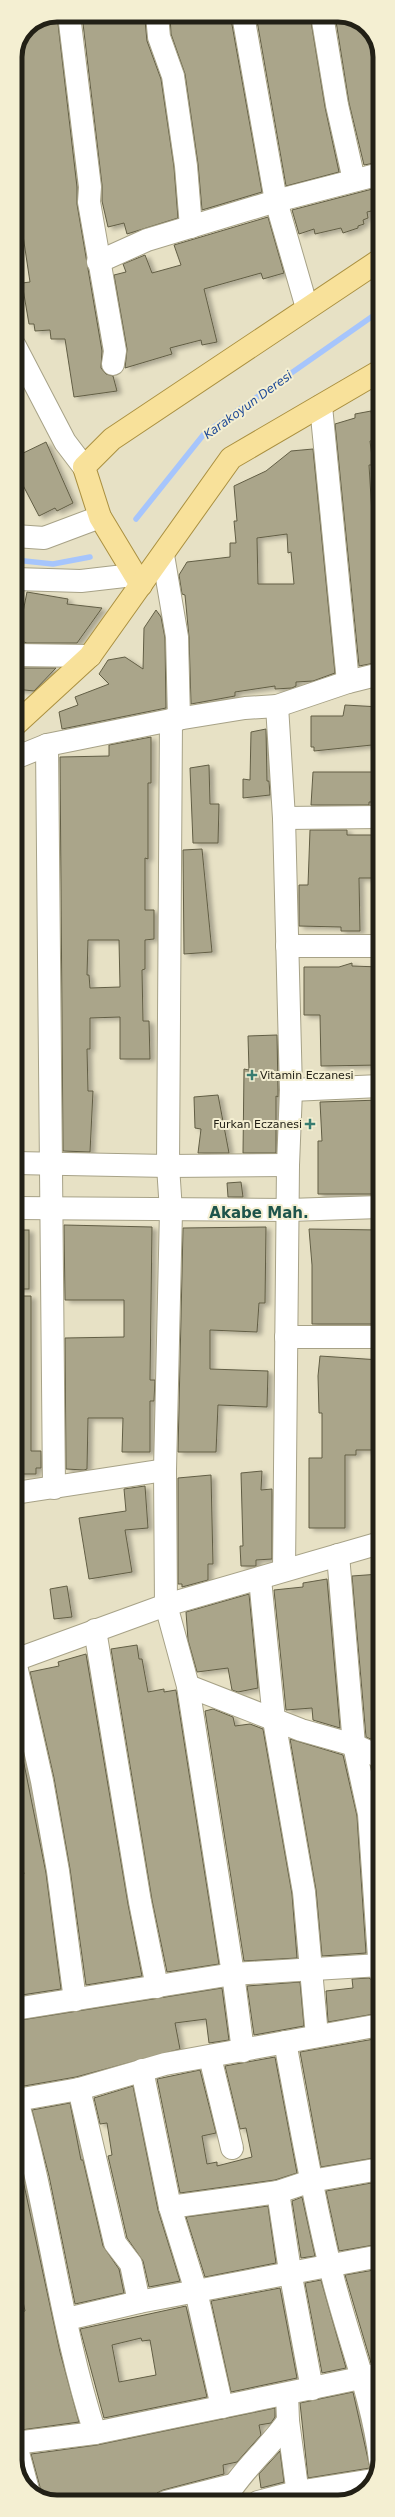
<svg xmlns="http://www.w3.org/2000/svg" width="395" height="2517" font-family="'DejaVu Sans',sans-serif">
<style>
.lines{fill:none;stroke-linecap:round;stroke-linejoin:round}
.stream{stroke:#a6c5fc;stroke-width:5.5}
.building{fill:#aaa58a;stroke:#625e45;fill-rule:evenodd;filter:url(#shadow)}
.minor-casing{stroke:#a7a287;stroke-width:24}
.major-casing{stroke:#aa9040;stroke-width:24}
.minor{stroke:#fff;stroke-width:22}
.major{stroke:#f8e19a;stroke-width:22}
.poi-dot{fill:#377c70;stroke:#f4efd2;stroke-width:1.5}
.labels{text-anchor:middle;dominant-baseline:central;stroke-width:4;stroke-linejoin:round;paint-order:stroke}
.poi-label{font-size:11px;fill:#222016;stroke:#f4efd2;text-anchor:start}
.water-label{font-size:12px;font-style:italic;fill:#1f4a97;stroke:#f4efd2}
.district-label{font-size:15px;font-weight:bold;fill:#1d544b;stroke:#f4efd2}
.rim{fill:none;stroke:#222016;stroke-width:5}
</style>
<defs>
<filter id="shadow"><feDropShadow dx="4.5" dy="2.5" stdDeviation="2" flood-color="#0004"/></filter>
</defs>
<rect width="100%" height="100%" fill="#e7e1c5"/>
<g class="lines">
<!-- stream -->
<g class="stream">
<path d="M136,519L204,434L380,311"/>
<path d="M15,560L53,564L90,557"/>
</g>
</g>
<!-- building -->
<g class="building">
<path d="M57,15L77,187V204L102,351L101,368L106,374L113,376L117,391L74,397L65,339H51L50,330L35,331L34,324H29L22,283L30,282L19,209L22,208L17,176L15,177V161L19,160L15,124V57L28,27Z"/>
<path d="M82,15H136L137,22L145,20L147,41L161,79L174,167L178,218L127,234L124,223L108,227L102,201V185Z"/>
<path d="M170,15H218L219,21L231,19L262,192L202,210L198,164L185,74L171,34Z"/>
<path d="M256,15H310L325,107L339,172L286,186Z"/>
<path d="M335,15H343L368,28L380,52V162L364,165L349,103Z"/>
<path d="M380,187V209L367,212L368,218L363,220L364,224L358,226V228L343,233L341,228L315,234L314,229L299,234L292,210Z"/>
<path d="M268,217L284,273L263,279L261,273L204,289L217,342L202,345L201,340L170,348L172,354L125,368L127,349L114,275L126,272L123,264L145,255L152,273L181,265L174,245Z"/>
<path d="M371,411L376,440L370,441L373,465H369L372,514H374L376,545L380,544V662L359,666L335,424L355,418V414Z"/>
<path d="M46,442L73,503L57,511L55,508L39,516L15,470V457Z"/>
<path d="M313,449L335,673L313,681L296,682V686L292,688L275,689V686L235,692V696L191,704L189,637L185,595L182,594L179,575L187,562L230,557V543H236L234,521H237L234,486L266,471L291,451ZM287,534L288,553L291,552L294,584H258L257,538Z"/>
<path d="M27,592L68,599L67,604L102,608L77,643H27L15,639V611L23,612Z"/>
<path d="M156,610L161,617L165,638L166,708L62,729L59,712L78,705L75,697L109,684L99,674L108,660L125,657L143,669L144,628Z"/>
<path d="M15,668H56L34,691L15,689Z"/>
<path d="M345,705L380,707V733H374L372,745L314,751V747H311V716H343Z"/>
<path d="M266,729L267,781H269L270,795L243,798V779L250,780L251,732Z"/>
<path d="M151,737V783H148V859L145,858V910H154V939L145,940V969L142,970L143,1021H149L150,1059H120V1017L90,1018V1049H87L88,1091H93L90,1152L63,1151L60,757L109,756V745ZM88,940H119L120,987L90,988L89,975H87Z"/>
<path d="M209,765L210,804H219L218,843H193L190,768Z"/>
<path d="M313,772H379L378,802H369V805H311Z"/>
<path d="M310,830H347V835H380V878H359L360,931H341V927L299,926V885H308Z"/>
<path d="M202,849L212,952L184,954L183,850Z"/>
<path d="M352,963V966L380,967V1065L321,1066L320,1015H304V967H339Z"/>
<path d="M277,1035L278,1090V1097L276,1096V1153H243L244,1069L249,1070L248,1036Z"/>
<path d="M218,1095L229,1153H198L201,1129L195,1128L194,1097Z"/>
<path d="M380,1100V1194H318V1141H322L320,1102Z"/>
<path d="M241,1182L243,1197H228L227,1183Z"/>
<path d="M64,1225L152,1227L150,1380H155L154,1401H150V1452H122L123,1418H88L87,1469L84,1470L66,1469L65,1338L124,1337V1300H65Z"/>
<path d="M266,1227L265,1303H259L257,1332L210,1330V1369L268,1371L267,1407L218,1405L216,1452H178L183,1228Z"/>
<path d="M309,1229L380,1230V1324H312V1265Z"/>
<rect x="15" y="1230" width="14" height="59"/>
<path d="M15,1296H31V1451H41V1468H36V1474H15Z"/>
<path d="M320,1356L380,1360V1450H356V1455H345V1528H309V1458H322V1413H319L318,1376Z"/>
<path d="M262,1471L261,1490L272,1489V1559L256,1560V1566H241L240,1546H243L241,1473Z"/>
<path d="M211,1475L213,1564H208V1580L182,1587V1584H178V1478Z"/>
<path d="M145,1486L148,1528L125,1530L132,1572L89,1579L79,1518L126,1511L124,1489Z"/>
<path d="M380,1574V1743L366,1737L352,1576Z"/>
<path d="M327,1579L340,1728L313,1720L312,1708L286,1710L274,1590L303,1587V1583Z"/>
<path d="M67,1586L72,1617L54,1619L50,1589Z"/>
<path d="M249,1594L258,1688L238,1692L232,1690L228,1668L197,1672L188,1640L186,1612Z"/>
<path d="M137,1645L139,1659H142L148,1692L164,1689V1692L176,1690L219,1964L167,1972L152,1900L111,1649Z"/>
<path d="M86,1654L128,1904L142,1976L86,1985L70,1869L54,1778L30,1672L59,1666L58,1662Z"/>
<path d="M213,1709L233,1717L235,1726L250,1724L263,1729L292,1894L297,1958L244,1961L205,1711Z"/>
<path d="M15,1719L46,1873L61,1989L15,1996V1900L23,1898L20,1875L24,1874L15,1832Z"/>
<path d="M290,1739L343,1755L357,1816L366,1953L322,1956L316,1890Z"/>
<path d="M372,1767L380,1769V1805Z"/>
<path d="M369,1978L378,1985L380,2013L328,2022L326,1991L353,1988L352,1979Z"/>
<path d="M300,1982L304,2026L254,2035L247,1986Z"/>
<path d="M222,1988L229,2040L209,2043L206,2019L175,2023L180,2049L76,2077L24,2086L15,2082V2021Z"/>
<path d="M380,2038V2157L321,2167L300,2052Z"/>
<path d="M275,2057L297,2173L275,2180L180,2193L157,2079L200,2070L216,2133L202,2136L207,2164L217,2162V2166L252,2157L246,2128L240,2129L225,2066Z"/>
<path d="M133,2086L158,2210L180,2281L149,2287L143,2261L127,2238L108,2156L112,2155L107,2123L100,2124L94,2098Z"/>
<path d="M70,2103L81,2160H83L103,2246L119,2269L124,2293L75,2304L49,2176L32,2110Z"/>
<path d="M15,2143L60,2352L79,2422L21,2430L17,2400H15V2313L25,2311L15,2264Z"/>
<path d="M377,2182L380,2196V2244L339,2251L326,2191Z"/>
<path d="M302,2197L315,2256L301,2258L292,2201Z"/>
<path d="M268,2206L276,2263L205,2277L186,2217Z"/>
<path d="M380,2269V2362L371,2363L345,2275Z"/>
<path d="M321,2280L346,2368L322,2373L305,2283Z"/>
<path d="M280,2288L297,2378L231,2392L211,2301Z"/>
<path d="M186,2306L207,2397L104,2418L80,2329ZM141,2338L142,2341L150,2340L156,2375L119,2382L112,2345Z"/>
<path d="M353,2392L370,2468L308,2478L300,2403Z"/>
<path d="M275,2408V2417L271,2423L259,2425L261,2435L237,2462L223,2465L224,2474L163,2490L157,2493L154,2502H52L39,2495L40,2487L31,2454L97,2445Z"/>
<path d="M280,2451L284,2482L261,2488L259,2474Z"/>
<path d="M355,2496L343,2502H316Z"/>
</g>
<g class="lines">
<!-- minor casing -->
<g class="minor-casing">
<g id="minor">
<path d="M69,15L90,187L89,202L115,351L113,364"/>
<path d="M157,15L159,37L173,76L186,166L191,227"/>
<path d="M243,15L276,201L307,308"/>
<path d="M322,15L337,105L354,180"/>
<path d="M98,262L147,240L276,201L380,174"/>
<path d="M15,346L65,442L84,467"/>
<path d="M321,406L348,682"/>
<path d="M15,536L44,538L100,517"/>
<path d="M163,555L177,637L179,719"/>
<path d="M15,579L81,581L133,575"/>
<path d="M15,655L90,656"/>
<path d="M277,706L284,818L291,1090L288,1165L284,1570"/>
<path d="M171,720L168,1166L171,1211L165,1470L166,1605L188,1686L233,1974L243,2051"/>
<path d="M47,745L54,1488"/>
<path d="M15,758L47,745L171,720L245,708L277,706L348,682L380,674"/>
<path d="M284,818L380,817"/>
<path d="M287,946H380"/>
<path d="M291,1090L380,1086"/>
<path d="M15,1163L168,1166L288,1165"/>
<path d="M15,1208L289,1210L380,1207"/>
<path d="M286,1337H380"/>
<path d="M15,1493L165,1470"/>
<path d="M338,1555L354,1745L369,1814L380,1972"/>
<path d="M260,1579L274,1720L304,1892L317,2036"/>
<path d="M95,1630L140,1902L157,1987"/>
<path d="M15,1660L166,1605L380,1543"/>
<path d="M15,1661L42,1781L58,1871L75,2000"/>
<path d="M188,1686L301,1730L354,1745L380,1757"/>
<path d="M15,2009L233,1974L380,1965"/>
<path d="M285,2042C299,2117 312,2192 330,2266C345,2331 372,2394 380,2460"/>
<path d="M210,2057L232,2148"/>
<path d="M142,2070L170,2207L196,2291L222,2407"/>
<path d="M79,2089L115,2243L131,2264L139,2302"/>
<path d="M15,2094C48,2205 59,2322 95,2433"/>
<path d="M17,2100L79,2089L165,2064L380,2025"/>
<path d="M278,2192L290,2271L312,2389"/>
<path d="M170,2207L278,2192L311,2181L380,2169"/>
<path d="M67,2319L139,2302L380,2256"/>
<path d="M287,2394L288,2421L299,2502"/>
<path d="M15,2441L28,2490"/>
<path d="M15,2443L95,2433L380,2374"/>
<path d="M166,2502L233,2485"/>
<path d="M223,2502C240,2472 268,2449 288,2421"/>
<path d="M258,2502L297,2492L373,2480"/>
</g>
</g>
<!-- major casing -->
<g class="major-casing">
<g id="major">
<path d="M141,585L100,517L84,467L112,439L380,260"/>
<path d="M15,725L90,656L231,458L380,371"/>
</g>
</g>
<!-- minor -->
<use href="#minor" class="minor"/>
<!-- major -->
<use href="#major" class="major"/>
</g>
<!-- markers -->
<g class="poi-dot">
<path d="M250 1069h4v4h4v4h-4v4h-4v-4h-4v-4h4z"/>
<path d="M308 1118h4v4h4v4h-4v4h-4v-4h-4v-4h4z"/>
</g>
<g class="labels">
<!-- poi labels -->
<g class="poi-label">
<text x="260" y="1075">Vitamin Eczanesi</text>
<text x="302" y="1124" text-anchor="end">Furkan Eczanesi</text>
</g>
<!-- water labels -->
<g class="water-label">
<text transform="translate(248 405) rotate(-36)">Karakoyun Deresi</text>
</g>
<!-- district labels -->
<g class="district-label">
<text x="259" y="1213">Akabe Mah.</text>
</g>
</g>
<!-- crop -->
<path d="M0 0H395V2517H0ZM57 22H338A35 35 0 0 1 373 57V2460A35 35 0 0 1 338 2495H57A35 35 0 0 1 22 2460V57A35 35 0 0 1 57 22Z" fill="#f4efd2" fill-rule="evenodd"/>
<path class="rim" d="M57 22H338A35 35 0 0 1 373 57V2460A35 35 0 0 1 338 2495H57A35 35 0 0 1 22 2460V57A35 35 0 0 1 57 22Z"/>
</svg>
